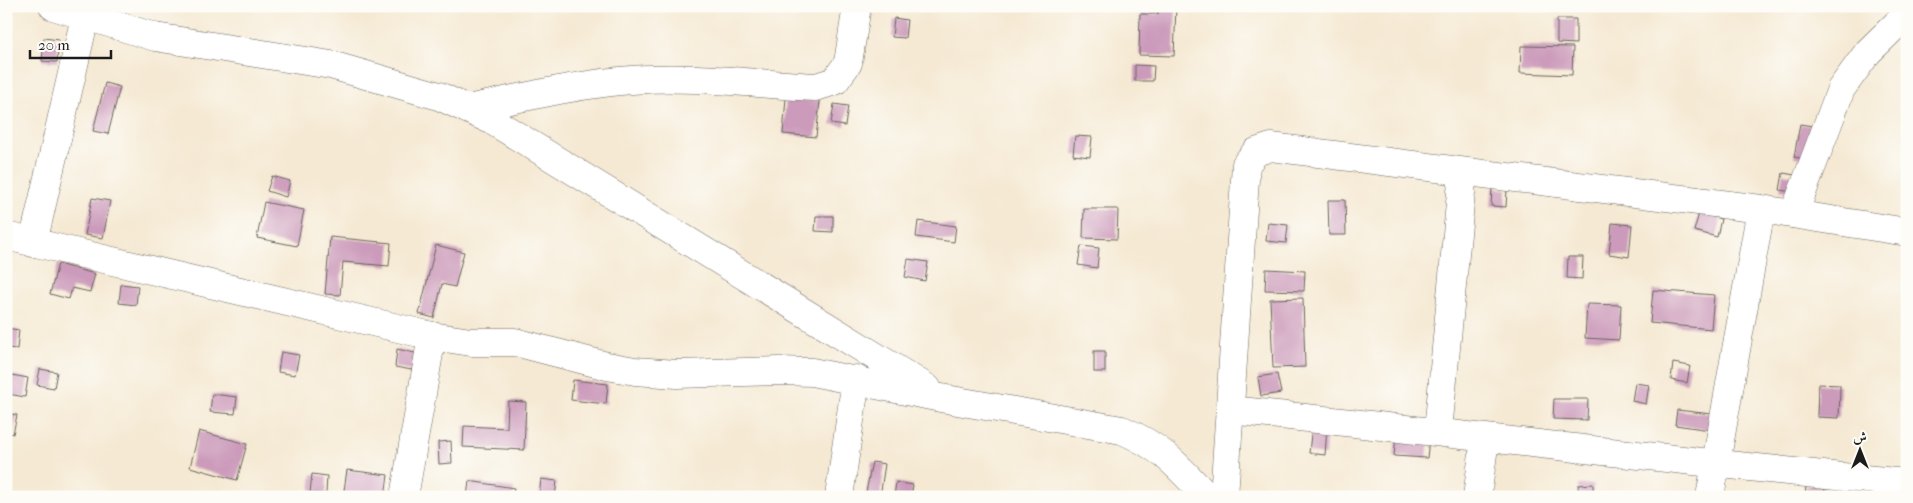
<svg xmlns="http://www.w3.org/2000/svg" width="1913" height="503" font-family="'IM FELL French Canon',Amiri,serif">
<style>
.building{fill:#cc9bbb}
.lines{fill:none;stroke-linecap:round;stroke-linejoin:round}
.minor-casing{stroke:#68645c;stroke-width:29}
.minor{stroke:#fff;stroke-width:28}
</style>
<rect width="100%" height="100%" fill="#fdfcf7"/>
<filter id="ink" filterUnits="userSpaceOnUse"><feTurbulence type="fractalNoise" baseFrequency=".02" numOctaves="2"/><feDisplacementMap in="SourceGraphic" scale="10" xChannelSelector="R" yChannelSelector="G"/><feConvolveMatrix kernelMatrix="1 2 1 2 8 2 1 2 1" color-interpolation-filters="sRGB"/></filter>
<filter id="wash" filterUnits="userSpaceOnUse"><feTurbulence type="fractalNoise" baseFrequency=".0096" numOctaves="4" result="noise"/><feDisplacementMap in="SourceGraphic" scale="20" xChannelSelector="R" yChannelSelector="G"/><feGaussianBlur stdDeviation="1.12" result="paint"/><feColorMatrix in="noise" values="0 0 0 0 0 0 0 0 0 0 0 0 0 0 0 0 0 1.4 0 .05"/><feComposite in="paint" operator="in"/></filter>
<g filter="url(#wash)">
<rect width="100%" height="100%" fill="#f5e9d3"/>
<g id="blocks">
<!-- building -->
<g class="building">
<rect x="1141" y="6" width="15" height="5"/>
<path d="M1158,6H1176L1174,56L1139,55L1140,14H1158Z"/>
<path d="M894,18L907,20L905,38L892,37Z"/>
<path d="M1557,19H1576V44L1557,43Z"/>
<path d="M44,38L59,40L57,62L42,61Z"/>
<path d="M1521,46L1573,47L1572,75L1520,73Z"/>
<path d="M1135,65L1154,66L1153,81H1135Z"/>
<path d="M105,83L120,87L108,134L93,131Z"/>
<path d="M786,98L820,101L816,137L783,134Z"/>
<path d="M834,104L848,106L845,126L831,124Z"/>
<path d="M1800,124L1832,129L1826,162L1794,157Z"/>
<path d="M1075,136L1092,137L1090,157L1073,155Z"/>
<path d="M1783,173L1801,176L1798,193L1780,190Z"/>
<path d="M272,176L290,181L286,197L267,191Z"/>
<path d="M1492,188L1507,189L1506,207L1491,206Z"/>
<path d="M92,198L110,201L103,238L85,235Z"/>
<path d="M1328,200H1345L1346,235H1329Z"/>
<path d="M264,202L304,210L297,246L257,238Z"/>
<path d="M1084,209H1118L1117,239L1083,238Z"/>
<path d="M1699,213L1721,219L1717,237L1694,231Z"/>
<path d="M816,216H833V232L815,231Z"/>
<path d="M918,221L956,226L954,242L916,237Z"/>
<path d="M1268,223L1288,225L1286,243L1266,241Z"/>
<path d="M1612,223L1632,225L1629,257L1609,254Z"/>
<path d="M330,237L391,243L389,266L343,262L340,295L325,294Z"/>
<path d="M436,245L464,252L455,287L442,284L434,318L419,314Z"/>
<path d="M1081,246L1099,248L1097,268L1078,265Z"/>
<path d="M1568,257H1583L1582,279L1567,278Z"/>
<path d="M908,259L928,262L925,281L905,277Z"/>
<path d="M58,264L95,274L90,292L72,288L69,299L50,294Z"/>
<path d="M1266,269L1305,271L1304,291L1265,290Z"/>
<path d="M121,284L138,286L136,305L119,303Z"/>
<path d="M1653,290L1714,295L1711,329L1650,323Z"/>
<path d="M1303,298L1305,367L1273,368L1270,299Z"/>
<path d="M1587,304L1621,305L1619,340L1585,338Z"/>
<path d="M6,328L19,330L17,349L6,348Z"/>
<path d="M397,349L415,353L412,370L395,367Z"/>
<rect x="1094" y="351" width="11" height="21"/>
<path d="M281,352L299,355L295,375L278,372Z"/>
<path d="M1673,363L1690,366L1687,383L1671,380Z"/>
<path d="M40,369L57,372L54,388L37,385Z"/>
<path d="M1277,374L1281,393L1261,396L1258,377Z"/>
<path d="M12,375L28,378L25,397L8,394Z"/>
<path d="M573,380L608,384L606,404L571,400Z"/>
<path d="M1635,383L1649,385L1646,404L1632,401Z"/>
<path d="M1818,384L1840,385L1839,418L1817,417Z"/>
<path d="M212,394L237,397L235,414L210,412Z"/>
<path d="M1554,399H1588L1587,420L1553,419Z"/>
<path d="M508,401L526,402L524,450L463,447L464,426L507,428Z"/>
<path d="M1677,410L1712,414L1710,430L1675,425Z"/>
<path d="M6,413L17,415L13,434L6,432Z"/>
<path d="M1312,425L1327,427L1325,455L1309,453Z"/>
<path d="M199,431L247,444L237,480L190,467Z"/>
<path d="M1396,436L1429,439L1427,458L1394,456Z"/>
<path d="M451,441L452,463L439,464L438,442Z"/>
<path d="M872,462L885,464L880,497H865Z"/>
<path d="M347,470L388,475L385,497H343Z"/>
<path d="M312,474L327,476L326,494L310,493Z"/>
<path d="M541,479L557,481L555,497H539Z"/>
<path d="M469,481L514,488L513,497H467Z"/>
<path d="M896,482L913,485L911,497H894Z"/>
<path d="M1593,484V497H1579L1578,485Z"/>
<path d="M1806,485L1825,487L1824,497H1805Z"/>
</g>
</g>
</g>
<g filter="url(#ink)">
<use href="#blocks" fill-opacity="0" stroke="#68645c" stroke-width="1"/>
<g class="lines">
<!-- minor casing -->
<g class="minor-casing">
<g id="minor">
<path d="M53,6L155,37L331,65L439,96L491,120L927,388"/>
<path d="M467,109C521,98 577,84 632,80C693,75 755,84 816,87L835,81L848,63L857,6"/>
<path d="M1794,214L1841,89L1868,52L1907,14"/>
<path d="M6,236L432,336L471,342H515L607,366L635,371L677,374L779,371L812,372L946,399L1122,430C1162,447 1178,466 1207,497"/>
<path d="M33,243L85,17"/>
<path d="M1230,410C1456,433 1681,462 1907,483"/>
<path d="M1438,431L1463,172"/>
<path d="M404,497L432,336"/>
<path d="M839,497L856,379"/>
<path d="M1224,497L1246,164L1256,152L1271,147L1761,209L1907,232"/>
<path d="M1477,497L1485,439"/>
<path d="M1710,497L1761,209"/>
</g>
</g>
<!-- minor -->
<use href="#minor" class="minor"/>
</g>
</g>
<!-- margin -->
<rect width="1913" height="503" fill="none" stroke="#fdfcf7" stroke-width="25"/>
<!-- north arrow -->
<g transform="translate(1860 450)" stroke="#fdfcf7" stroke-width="4" paint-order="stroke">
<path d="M0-4L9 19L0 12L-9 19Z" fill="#1c1c1c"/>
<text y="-8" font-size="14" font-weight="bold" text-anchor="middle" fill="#1c1c1c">ش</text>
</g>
<!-- scale -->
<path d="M30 50v8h81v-8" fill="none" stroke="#1c1c1c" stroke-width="2.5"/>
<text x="38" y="50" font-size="15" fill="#1c1c1c" stroke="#fdfcf7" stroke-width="4" paint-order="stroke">20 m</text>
</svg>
